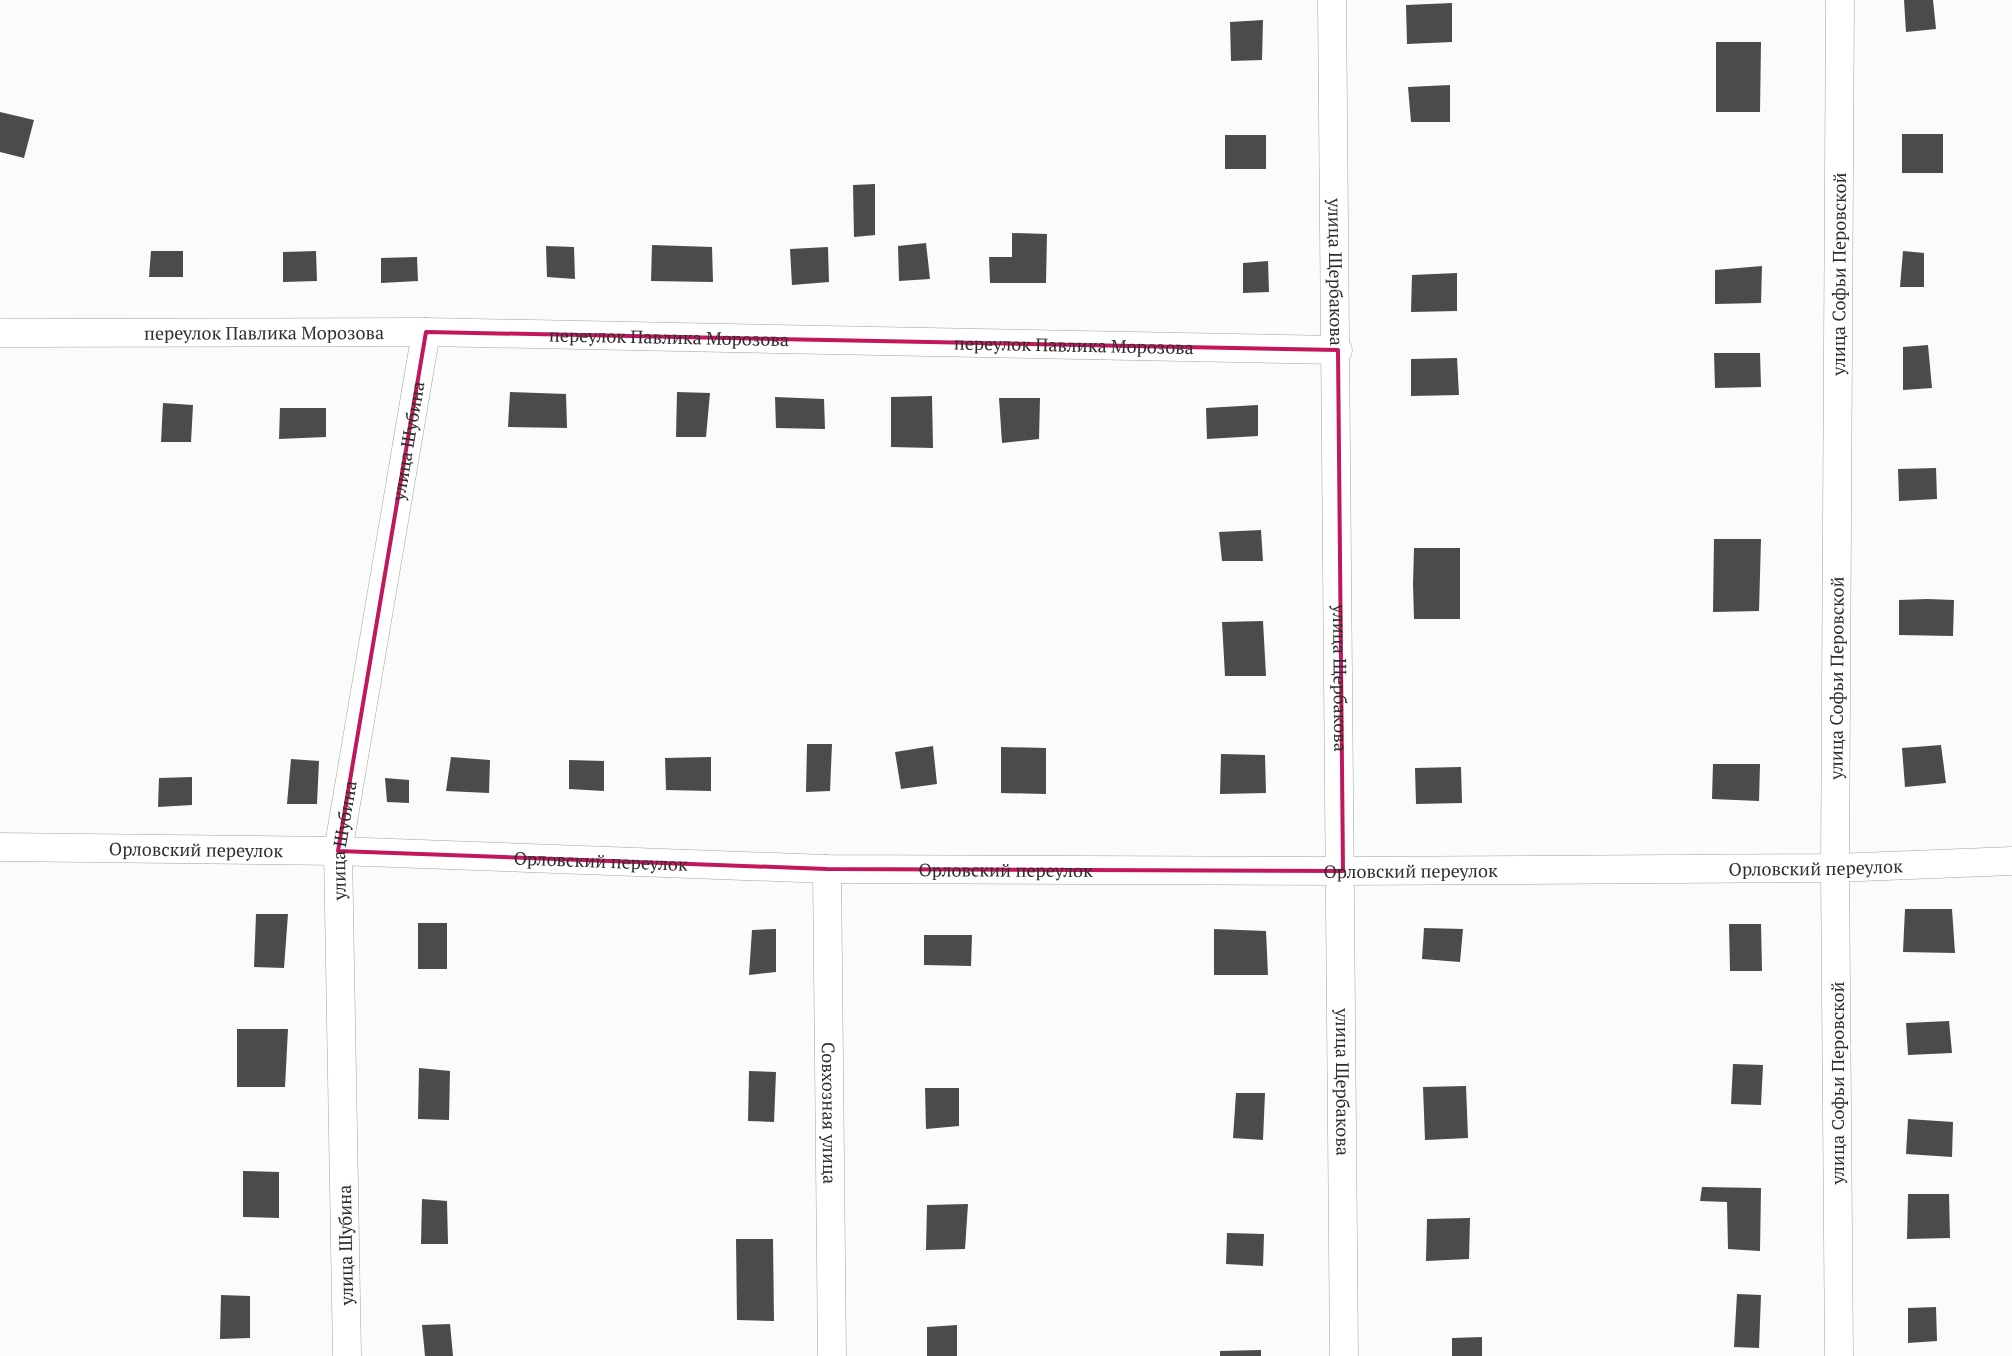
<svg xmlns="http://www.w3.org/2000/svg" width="2012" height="1356" font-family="'PT Serif',serif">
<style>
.building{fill:#494c4a}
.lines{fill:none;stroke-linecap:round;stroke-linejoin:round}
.street-casing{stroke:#a0a3a1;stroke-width:29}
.street{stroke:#fff;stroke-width:28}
.marked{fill:none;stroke:#c2185b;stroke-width:4;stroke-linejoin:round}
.labels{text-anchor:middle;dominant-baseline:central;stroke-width:5;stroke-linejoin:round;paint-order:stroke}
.street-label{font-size:18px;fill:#2d2e2d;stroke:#f9fcfa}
</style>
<rect width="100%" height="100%" fill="#f9fcfa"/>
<!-- building -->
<g class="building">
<path d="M1904,0H1933L1936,29L1906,32Z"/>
<path d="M1452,3V42L1407,44L1406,5Z"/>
<path d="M1263,20L1262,60L1231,61L1230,22Z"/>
<path d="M1716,42H1761L1760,112H1716Z"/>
<path d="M1450,85V122H1411L1408,87Z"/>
<path d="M0,112L34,120L24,158L0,152Z"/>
<rect x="1902" y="134" width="41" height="39"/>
<rect x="1225" y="135" width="41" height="34"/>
<path d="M875,184V235L854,237L853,185Z"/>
<path d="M1012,233L1047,234L1046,283H990L989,257H1012Z"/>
<path d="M926,243L930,279L899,281L898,246Z"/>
<path d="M652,245L712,247L713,282L651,281Z"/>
<path d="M546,246L574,247L575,279L547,277Z"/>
<path d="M828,247L829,282L792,285L790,249Z"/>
<path d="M151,251H183V277H149Z"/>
<path d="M316,251L317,281L283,282V252Z"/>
<path d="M1903,251L1924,253V287H1900Z"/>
<path d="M417,257L418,281L381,283V258Z"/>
<path d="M1268,261L1269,292L1243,293V263Z"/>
<path d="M1762,266L1761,303L1715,304V270Z"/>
<path d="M1457,273V311L1411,312L1412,275Z"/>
<path d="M1928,345L1932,388L1903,390V347Z"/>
<path d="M1714,353H1760L1761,387L1715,388Z"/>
<path d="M1457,358L1459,395L1411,396V359Z"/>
<path d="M510,392L566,394L567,428L508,427Z"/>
<path d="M677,392L710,393L706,437H676Z"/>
<path d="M932,396L933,448L891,447V397Z"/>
<path d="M775,397L824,399L825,429L776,428Z"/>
<path d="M999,398H1040L1039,439L1002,443Z"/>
<path d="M163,403L193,405L191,442H161Z"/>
<path d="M1258,405V436L1207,439L1206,408Z"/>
<path d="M280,408H326V437L279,439Z"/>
<path d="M1936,468L1937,499L1899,501L1898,469Z"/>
<path d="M1261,530L1263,561H1222L1219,532Z"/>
<path d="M1714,539H1761L1759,611L1713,612Z"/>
<path d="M1414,548H1460V619H1414L1413,584Z"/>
<path d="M1927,599L1954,600L1953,636L1899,635V600Z"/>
<path d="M1263,621L1266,676H1225L1222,622Z"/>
<path d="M807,744H832L830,791L806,792Z"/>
<path d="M1941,745L1946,783L1905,787L1902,748Z"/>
<path d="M933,746L937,784L901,789L895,752Z"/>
<path d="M1001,747L1046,748V794L1001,793Z"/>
<path d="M1221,754L1265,755L1266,793L1220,794Z"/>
<path d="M451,757L490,760L489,793L446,791Z"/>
<path d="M711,757V791L666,790L665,758Z"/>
<path d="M291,759L319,761L317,804H287Z"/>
<path d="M569,760L604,761V791L569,789Z"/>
<path d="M1713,764H1760L1759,801L1712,799Z"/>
<path d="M1461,767L1462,803L1416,804L1415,768Z"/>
<path d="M192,777V805L158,807L159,778Z"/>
<path d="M385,778L409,780V803L387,802Z"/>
<path d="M1905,909H1952L1955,953L1903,952Z"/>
<path d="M256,914H288L284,968L254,967Z"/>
<rect x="418" y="923" width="29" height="46"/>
<path d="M1729,924H1761L1762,971H1730Z"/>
<path d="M1424,928L1463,929L1460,962L1422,959Z"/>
<path d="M776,929V972L749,975L752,930Z"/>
<path d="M1214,929L1266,931L1268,975H1214Z"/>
<path d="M924,935H972L971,966L924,965Z"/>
<path d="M1949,1021L1952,1053L1908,1055L1906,1023Z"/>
<path d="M237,1029H288L285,1087H237Z"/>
<path d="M1733,1064L1763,1065L1761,1105L1731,1104Z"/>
<path d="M419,1068L450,1071L449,1120L418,1119Z"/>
<path d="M749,1071L776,1072L774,1122L748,1121Z"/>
<path d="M1466,1086L1468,1138L1425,1140L1423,1087Z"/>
<path d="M925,1088H959V1126L926,1129Z"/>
<path d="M1236,1093H1265L1263,1140L1233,1138Z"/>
<path d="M1908,1119L1953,1122L1952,1157L1906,1154Z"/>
<path d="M243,1171L279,1172V1218L243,1217Z"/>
<path d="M1702,1187L1761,1188L1760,1251L1728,1249L1727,1202L1700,1201Z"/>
<path d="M1908,1194H1949L1950,1238L1907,1239Z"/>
<path d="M422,1199L447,1201L448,1244H421Z"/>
<path d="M968,1204L965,1249L926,1250L927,1205Z"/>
<path d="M1470,1218L1469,1259L1426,1261L1427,1219Z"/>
<path d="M1227,1233L1264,1234L1263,1266L1226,1264Z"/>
<path d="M736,1239H773L774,1321L737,1320Z"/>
<path d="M1737,1294L1761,1295L1759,1348L1734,1347Z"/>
<path d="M221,1295L250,1296V1338L220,1339Z"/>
<path d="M1936,1307L1937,1341L1908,1343V1308Z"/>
<path d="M450,1324L453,1356H425L422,1325Z"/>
<path d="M957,1325V1356H927V1327Z"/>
<path d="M1482,1337V1356H1452V1338Z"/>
<path d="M1261,1350V1356H1220V1351Z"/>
</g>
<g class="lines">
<!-- street casing -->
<g class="street-casing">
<g id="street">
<path id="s1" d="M1332,0C1340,452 1343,904 1344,1356"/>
<path id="s2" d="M0,333L426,332L1338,350"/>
<path id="s3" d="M0,847L338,851L827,869L1343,871L1835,868L2012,861"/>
<path id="s4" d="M827,869L832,1356"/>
<path id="s5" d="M347,1356L338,851L426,332"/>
<path id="s6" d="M1839,1356L1835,868L1840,0"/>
</g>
</g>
<!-- street -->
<use href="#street" class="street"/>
</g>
<!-- marked area -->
<path class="marked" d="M426,332L1338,350L1343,871L827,869L338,851Z"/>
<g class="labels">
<!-- street labels -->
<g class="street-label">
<text stroke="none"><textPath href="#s1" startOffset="272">улица Щербакова</textPath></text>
<text stroke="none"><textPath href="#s6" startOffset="1082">улица Софьи Перовской</textPath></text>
<text stroke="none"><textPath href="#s2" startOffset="264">переулок Павлика Морозова</textPath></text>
<text stroke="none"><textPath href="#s2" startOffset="669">переулок Павлика Морозова</textPath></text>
<text stroke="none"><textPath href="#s2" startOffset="1074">переулок Павлика Морозова</textPath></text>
<text stroke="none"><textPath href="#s5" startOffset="921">улица Шубина</textPath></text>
<text stroke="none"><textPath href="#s1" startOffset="678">улица Щербакова</textPath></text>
<text stroke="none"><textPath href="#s6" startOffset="678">улица Софьи Перовской</textPath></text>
<text stroke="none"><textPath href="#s5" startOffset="516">улица Шубина</textPath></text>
<text stroke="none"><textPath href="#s3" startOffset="196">Орловский переулок</textPath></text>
<text stroke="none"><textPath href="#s3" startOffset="601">Орловский переулок</textPath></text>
<text stroke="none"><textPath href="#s3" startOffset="1816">Орловский переулок</textPath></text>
<text stroke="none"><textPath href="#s3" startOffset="1006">Орловский переулок</textPath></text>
<text stroke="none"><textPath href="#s3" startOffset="1411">Орловский переулок</textPath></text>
<text stroke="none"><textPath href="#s1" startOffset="1082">улица Щербакова</textPath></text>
<text transform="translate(1837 1083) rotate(-90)">улица Софьи Перовской</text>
<text stroke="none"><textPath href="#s4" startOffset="244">Совхозная улица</textPath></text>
<text transform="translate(345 1245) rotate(-91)">улица Шубина</text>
</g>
</g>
</svg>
